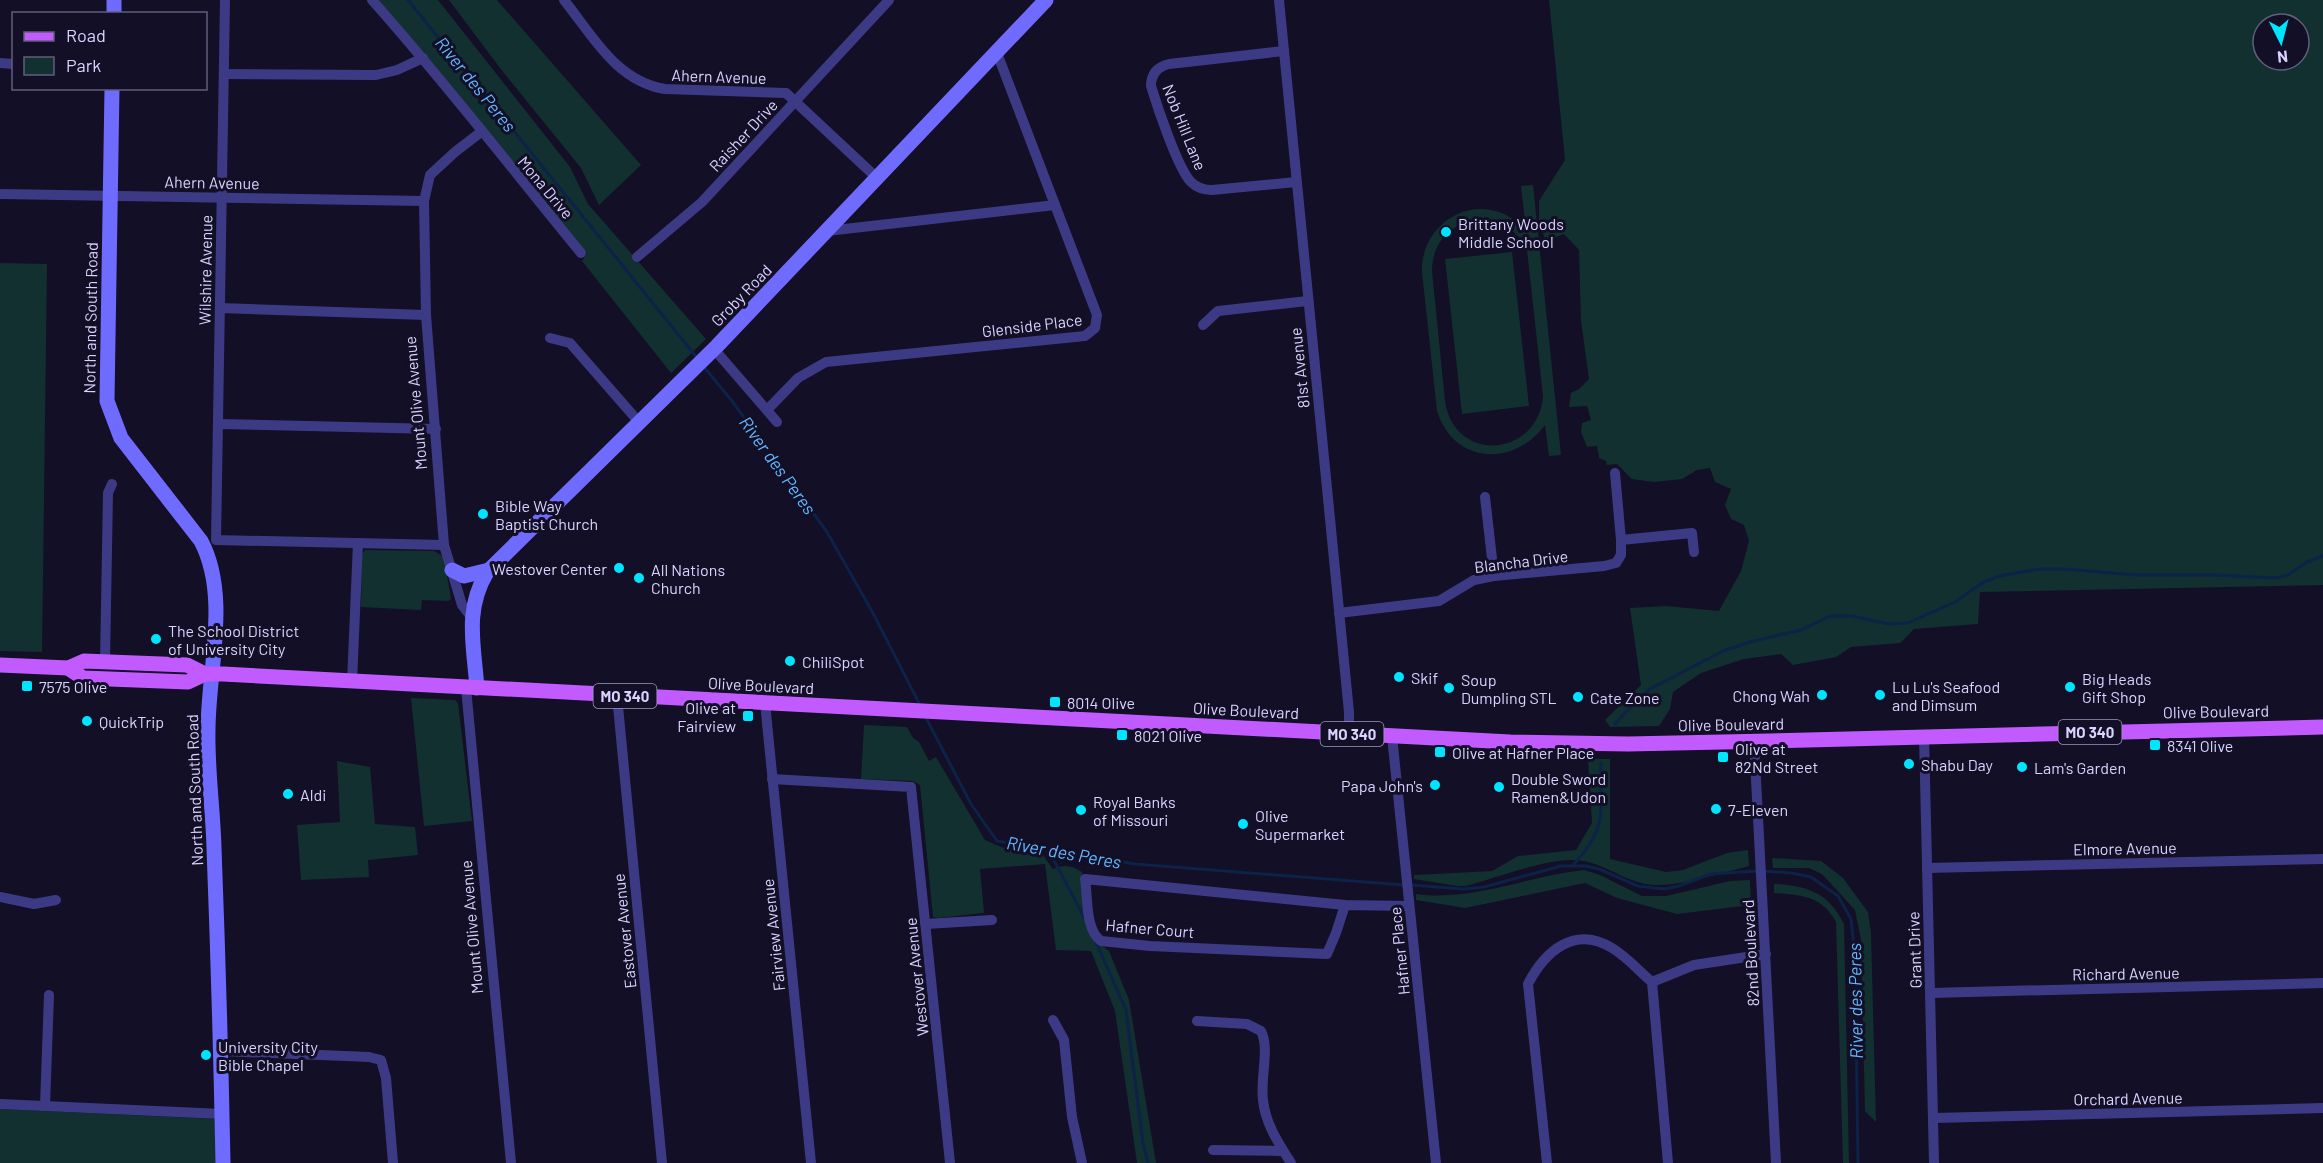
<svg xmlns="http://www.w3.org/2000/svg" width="2323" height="1163" font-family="Barlow,sans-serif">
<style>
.green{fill:#12302f;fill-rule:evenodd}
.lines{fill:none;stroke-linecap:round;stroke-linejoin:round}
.stream{stroke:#0c2248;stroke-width:3}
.street{stroke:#3d3a85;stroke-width:10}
.secondary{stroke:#6f6bff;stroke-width:15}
.primary{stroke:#c25bff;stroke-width:15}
.poi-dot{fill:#00e5ff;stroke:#130f26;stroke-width:2}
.labels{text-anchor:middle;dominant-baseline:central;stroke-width:6;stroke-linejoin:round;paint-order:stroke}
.shield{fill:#130f26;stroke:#9e99be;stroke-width:1.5}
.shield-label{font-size:15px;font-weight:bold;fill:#d9d4ff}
.street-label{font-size:16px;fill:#d9d4ff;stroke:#130f26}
.poi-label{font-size:16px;fill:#d9d4ff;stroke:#130f26;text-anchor:start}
.water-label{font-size:18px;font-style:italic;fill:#62b6ff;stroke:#130f26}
</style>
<rect width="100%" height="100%" fill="#130f26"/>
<!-- green -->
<g class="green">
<path d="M378,0H438L570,167L588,204L706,339L671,373L582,261L587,253Z"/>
<path d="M449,0H497L641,165L599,205L581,168L500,68Z"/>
<path d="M1549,0H2323V585L1980,592L1978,624L1914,629L1900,643L1851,647L1836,657L1793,665L1781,654L1744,659L1701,673L1673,692L1670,709L1659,726L1610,727L1605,720L1641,685L1630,608L1666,606L1719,611L1741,571L1749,541L1744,525L1731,519L1725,505L1731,489L1715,482L1710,468L1697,470L1682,479L1654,482L1632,479L1617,464L1607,465L1606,461L1599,458L1597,446L1587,447L1581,432L1582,423L1591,420L1587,406L1569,407L1571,393L1579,389L1589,379L1581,321L1579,250L1564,234L1556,237L1551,244L1545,239L1539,221V201L1565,160ZM2263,24H2299V60H2263Z"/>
<path d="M1533,185L1561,455L1549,456L1545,425C1514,467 1454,465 1437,411L1422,272C1420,230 1463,196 1504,214C1513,218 1519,225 1526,231L1521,186ZM1481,219C1500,221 1519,231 1527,250L1543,396C1538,458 1454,464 1445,401L1432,271C1432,241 1452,223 1481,219Z"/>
<path d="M1512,252L1529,406L1462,414L1445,259Z"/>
<path d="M0,263L47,264L42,652L0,651Z"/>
<path d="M365,550L434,551L444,557L451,599L448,601L422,600L421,610L361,607L362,554Z"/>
<path d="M411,698L455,700L458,703L472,821L424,826Z"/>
<path d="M864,725L907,727L913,738L919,742L929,761L936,757L985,840L1001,847L1042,854L1053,869C1065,864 1071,865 1082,872V906L1099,943L1109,951L1129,1000L1156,1163H1137L1115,1011L1091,951L1056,950L1045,864L980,869L984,913L938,918L933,917L920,785L913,781L861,779Z"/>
<path d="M1588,759H1610V859L1666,872L1683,870L1727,853L1748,850L1749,866C1719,873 1671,891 1641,883C1618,877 1598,860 1573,860C1545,859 1495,878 1466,886H1457L1414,879V875L1492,871L1518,856L1576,850L1592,823Z"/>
<path d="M337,761L370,767L375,824L415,827L418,855L368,860L369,877L301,880L297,825L340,822Z"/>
<path d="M1772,858L1821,861L1843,878L1868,912L1871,933L1876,1122L1865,1111L1861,940L1855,910L1822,874L1809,868H1773Z"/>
<path d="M1584,870L1600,875L1642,896H1666L1730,881L1750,880L1751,905L1677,914L1617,898L1585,883L1465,908L1416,900V894C1473,902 1527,876 1584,870Z"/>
<path d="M1774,884C1807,885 1829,893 1844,924L1849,1163H1843L1836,922C1822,896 1802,895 1774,893Z"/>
<path d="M0,1109L217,1119L218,1163H0Z"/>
</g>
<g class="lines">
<!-- stream -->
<g class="stream">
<path d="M408,0L698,359"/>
<path d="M704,367L732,401L827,532L874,615L921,707"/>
<path d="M925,716L971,804L997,841L1135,864L1404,885"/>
<path d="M1615,724L1636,701L1650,689L1723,651L1750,642L1801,630L1830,616H1852L1889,624L1908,623L1955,602L1982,583L1999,576L2039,569H2064L2136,575H2214L2277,578L2288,575L2307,562L2323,556"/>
<path d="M1049,851L1084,917"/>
<path d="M1574,864C1610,825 1599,811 1601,763"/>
<path d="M1764,871L1792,873L1811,877L1838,896L1851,919L1855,956L1858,1163"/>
<path d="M1411,885L1464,889L1484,887L1561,866H1586L1599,869L1638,886L1664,889L1679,886L1711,874L1757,871"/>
<path d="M1096,942L1126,1010L1143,1143L1148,1163"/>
</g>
<!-- street -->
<g class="street">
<path d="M225,0L216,540L444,545"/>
<path d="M372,0C445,82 512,169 581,253"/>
<path d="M564,0C593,36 616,81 665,89L786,93L877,178"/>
<path d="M1279,0L1349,712V733"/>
<path d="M1284,51L1169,64C1157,67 1151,74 1151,86C1157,106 1178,169 1191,182C1197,188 1203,190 1212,190L1296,182"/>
<path d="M0,63L14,64"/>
<path d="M224,74L376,75L397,70L423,58"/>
<path d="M0,194L424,201"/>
<path d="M827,231L1055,205"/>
<path d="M637,257L702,202L889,0"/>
<path d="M220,308L426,315"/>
<path d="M1203,325L1218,311L1307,301"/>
<path d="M550,338L570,343L638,421"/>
<path d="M714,349L777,422"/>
<path d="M767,410L798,378L826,362L1085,336L1095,328L1097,315L997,53"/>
<path d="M218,424L436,429"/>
<path d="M1485,497L1494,576"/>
<path d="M1621,540L1692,533L1694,552"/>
<path d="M1339,613L1439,601L1474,580L1494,576L1604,566L1616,563L1621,555V540L1615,473"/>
<path d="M472,618L462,605L444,545L426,315L424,201L430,175L455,152L481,132"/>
<path d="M105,662L108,493L112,484"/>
<path d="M352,682L358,543"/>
<path d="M466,688L511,1163"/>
<path d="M617,696L662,1163"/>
<path d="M765,703L811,1163"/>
<path d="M1392,736L1436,1163"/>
<path d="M1924,736L1934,1163"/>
<path d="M1754,741L1776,1163"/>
<path d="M772,779L911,787L950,1163"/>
<path d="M1927,868L2323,859"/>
<path d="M0,897L34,904L56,900"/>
<path d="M1345,905L1336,933L1327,954L1150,946L1101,941C1085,930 1088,897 1085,879L1345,905L1409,906"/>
<path d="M926,924L992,920"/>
<path d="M1652,982L1668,1163"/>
<path d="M1931,993L2323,983"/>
<path d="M1053,1020L1064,1040L1072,1117L1082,1163"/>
<path d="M1197,1021L1247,1024L1261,1031C1270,1048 1260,1079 1263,1100C1265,1123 1279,1144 1291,1163"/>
<path d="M222,1051L369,1057L381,1060L386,1078L393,1163"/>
<path d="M0,1104L222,1114"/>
<path d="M45,1106L49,995"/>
<path d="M1934,1118L2323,1108"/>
<path d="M1213,1150L1283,1151"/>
<path d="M1547,1163L1528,984C1545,951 1575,925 1612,948C1626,956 1639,971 1652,982L1694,965L1766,954"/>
</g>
<!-- secondary -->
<g class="secondary">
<path d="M114,14V0"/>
<path d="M112,88L107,401L121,438L201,541C230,596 208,670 208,730C207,769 213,809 214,848C218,953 221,1058 223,1163"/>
<path d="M452,570L464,576L489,570"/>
<path d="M477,688C474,645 464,611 487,572L717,346L1046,0"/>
</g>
<!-- primary -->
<g class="primary">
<path d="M0,665L68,668L84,661L187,665L205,674"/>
<path d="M68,668L83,678L188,682L205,674H223L1510,742L1628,744L1769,741L2323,727"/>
</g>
</g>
<!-- markers -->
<g class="poi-dot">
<circle cx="1446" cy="232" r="6"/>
<circle cx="483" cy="514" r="6"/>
<circle cx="619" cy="568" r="6"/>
<circle cx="639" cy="578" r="6"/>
<circle cx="156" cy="639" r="6"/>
<circle cx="790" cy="661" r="6"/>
<circle cx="1399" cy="677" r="6"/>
<rect x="21" y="680" width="12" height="12" rx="3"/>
<circle cx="2070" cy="687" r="6"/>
<circle cx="1449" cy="688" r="6"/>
<circle cx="1822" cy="695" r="6"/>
<circle cx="1880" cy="695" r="6"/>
<circle cx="1578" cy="697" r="6"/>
<rect x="1049" y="696" width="12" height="12" rx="3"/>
<rect x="742" y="710" width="12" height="12" rx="3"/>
<circle cx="87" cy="721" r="6"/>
<rect x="1116" y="729" width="12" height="12" rx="3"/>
<rect x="2149" y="739" width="12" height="12" rx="3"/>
<rect x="1434" y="746" width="12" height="12" rx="3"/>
<rect x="1717" y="751" width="12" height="12" rx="3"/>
<circle cx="1909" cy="764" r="6"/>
<circle cx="2022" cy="767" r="6"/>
<circle cx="1435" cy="785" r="6"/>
<circle cx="1499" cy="787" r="6"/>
<circle cx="288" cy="794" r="6"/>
<circle cx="1716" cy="809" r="6"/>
<circle cx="1081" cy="810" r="6"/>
<circle cx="1243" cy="824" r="6"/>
<circle cx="206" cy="1055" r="6"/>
</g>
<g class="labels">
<!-- shield labels -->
<g class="shield">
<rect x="593.5" y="684" width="63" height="24" rx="4.5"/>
<rect x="2058.5" y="720" width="63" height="24" rx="4.5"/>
<rect x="1320.5" y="722" width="63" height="24" rx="4.5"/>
</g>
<g class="shield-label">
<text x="625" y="696">MO 340</text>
<text x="2090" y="732">MO 340</text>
<text x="1352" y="734">MO 340</text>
</g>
<!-- street labels -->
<g class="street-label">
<text transform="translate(719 76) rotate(2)">Ahern Avenue</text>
<text transform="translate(1185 127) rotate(68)">Nob Hill Lane</text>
<text transform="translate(743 135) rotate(-47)">Raisher Drive</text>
<text transform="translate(212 182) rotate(1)">Ahern Avenue</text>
<text transform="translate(546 187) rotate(50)">Mona Drive</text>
<text transform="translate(205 270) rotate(-89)">Wilshire Avenue</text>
<text transform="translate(741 295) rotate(-46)">Groby Road</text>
<text transform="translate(90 318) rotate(-89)">North and South Road</text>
<text transform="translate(1032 325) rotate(-7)">Glenside Place</text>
<text transform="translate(1299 368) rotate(-96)">81st Avenue</text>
<text transform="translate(415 403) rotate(-95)">Mount Olive Avenue</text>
<text transform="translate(1521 561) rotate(-7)">Blancha Drive</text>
<text transform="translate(761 685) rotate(3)">Olive Boulevard</text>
<text transform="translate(1246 710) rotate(3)">Olive Boulevard</text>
<text transform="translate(2216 711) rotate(-1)">Olive Boulevard</text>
<text transform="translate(1731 724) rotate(-1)">Olive Boulevard</text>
<text transform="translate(194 790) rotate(-92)">North and South Road</text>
<text transform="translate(2125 848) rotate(-1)">Elmore Avenue</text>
<text transform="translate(471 927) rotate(-95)">Mount Olive Avenue</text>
<text transform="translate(1150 928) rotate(5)">Hafner Court</text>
<text transform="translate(624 931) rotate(-96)">Eastover Avenue</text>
<text transform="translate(773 935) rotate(-96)">Fairview Avenue</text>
<text transform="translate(1914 950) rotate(-92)">Grant Drive</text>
<text transform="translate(1399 951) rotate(-96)">Hafner Place</text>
<text transform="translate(1750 953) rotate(-93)">82nd Boulevard</text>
<text transform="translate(2126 973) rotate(-1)">Richard Avenue</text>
<text transform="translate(916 977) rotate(-96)">Westover Avenue</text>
<text transform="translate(2128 1098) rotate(-1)">Orchard Avenue</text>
</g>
<!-- poi labels -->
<g class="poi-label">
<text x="1458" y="223">Brittany Woods<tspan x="1458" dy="18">Middle School</tspan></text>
<text x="495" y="505">Bible Way<tspan x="495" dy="18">Baptist Church</tspan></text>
<text x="607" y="568" text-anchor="end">Westover Center</text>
<text x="651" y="569">All Nations<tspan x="651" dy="18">Church</tspan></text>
<text x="168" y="630">The School District<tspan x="168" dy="18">of University City</tspan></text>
<text x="802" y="661">ChiliSpot</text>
<text x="1411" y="677">Skif</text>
<text x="2082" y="678">Big Heads<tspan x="2082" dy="18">Gift Shop</tspan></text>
<text x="1461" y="679">Soup<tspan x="1461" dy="18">Dumpling STL</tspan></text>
<text x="39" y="686">7575 Olive</text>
<text x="1892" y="686">Lu Lu's Seafood<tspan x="1892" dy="18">and Dimsum</tspan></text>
<text x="1810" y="695" text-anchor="end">Chong Wah</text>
<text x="1590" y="697">Cate Zone</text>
<text x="1067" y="702">8014 Olive</text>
<text x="736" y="707" text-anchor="end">Olive at<tspan x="736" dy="18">Fairview</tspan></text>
<text x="99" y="721">QuickTrip</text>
<text x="1134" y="735">8021 Olive</text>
<text x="2167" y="745">8341 Olive</text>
<text x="1735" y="748">Olive at<tspan x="1735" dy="18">82Nd Street</tspan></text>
<text x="1452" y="752">Olive at Hafner Place</text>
<text x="1921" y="764">Shabu Day</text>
<text x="2034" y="767">Lam's Garden</text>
<text x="1511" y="778">Double Sword<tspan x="1511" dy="18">Ramen&amp;Udon</tspan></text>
<text x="1423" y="785" text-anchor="end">Papa John's</text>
<text x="300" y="794">Aldi</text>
<text x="1093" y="801">Royal Banks<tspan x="1093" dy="18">of Missouri</tspan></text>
<text x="1728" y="809">7-Eleven</text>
<text x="1255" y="815">Olive<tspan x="1255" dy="18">Supermarket</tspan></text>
<text x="218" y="1046">University City<tspan x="218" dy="18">Bible Chapel</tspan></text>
</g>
<!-- water labels -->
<g class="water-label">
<text transform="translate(476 84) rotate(51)">River des Peres</text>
<text transform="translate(778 465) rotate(54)">River des Peres</text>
<text transform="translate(1064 852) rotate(10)">River des Peres</text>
<text transform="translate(1855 1001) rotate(-91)">River des Peres</text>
</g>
</g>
<!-- legend -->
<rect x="12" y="12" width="195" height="78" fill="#130f26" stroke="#625e7d" stroke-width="1.5"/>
<rect x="24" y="32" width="30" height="9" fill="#c25bff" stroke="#625e7d" stroke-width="1.5"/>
<text x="66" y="42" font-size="18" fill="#d9d4ff">Road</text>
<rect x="24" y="57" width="30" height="18" fill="#12302f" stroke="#625e7d" stroke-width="1.5"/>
<text x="66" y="72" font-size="18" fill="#d9d4ff">Park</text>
<!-- north arrow -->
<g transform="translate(2281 42) rotate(174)"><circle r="28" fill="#130f26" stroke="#625e7d" stroke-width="1.5"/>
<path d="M0-4.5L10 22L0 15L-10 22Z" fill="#00e5ff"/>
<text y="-9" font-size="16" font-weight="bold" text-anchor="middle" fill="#d9d4ff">N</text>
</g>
</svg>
